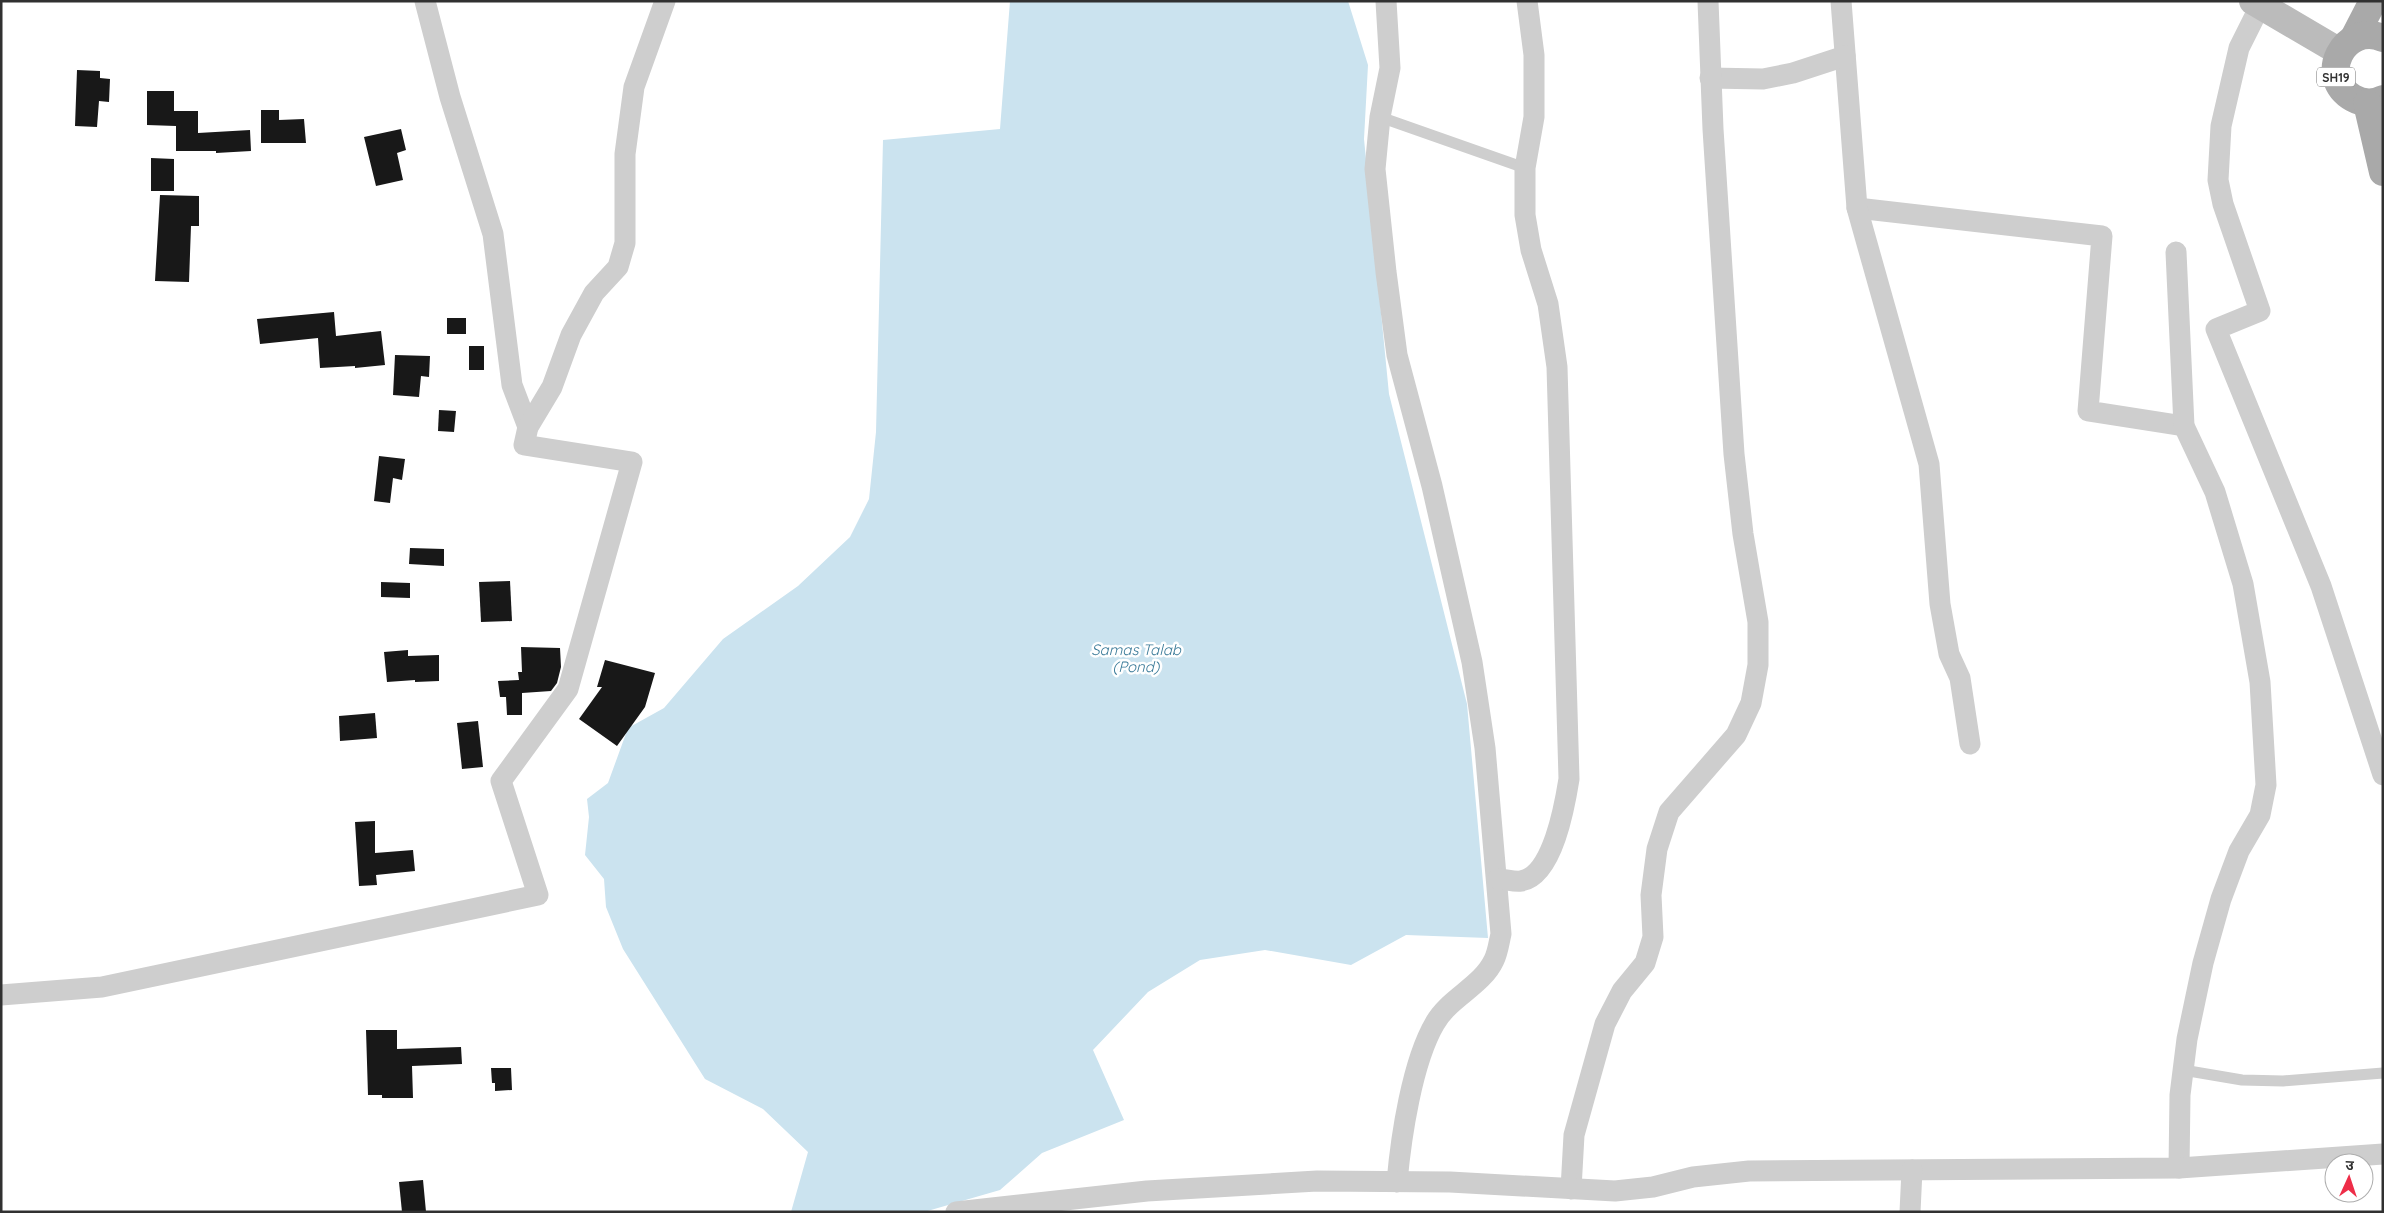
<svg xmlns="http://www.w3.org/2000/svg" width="2384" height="1213" font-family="Quicksand,'Noto Sans Devanagari',sans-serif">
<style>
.water{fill:#cbe3ef}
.building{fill:#181818}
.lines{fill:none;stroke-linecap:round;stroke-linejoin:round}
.lane{stroke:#cecece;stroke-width:11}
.street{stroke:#cecece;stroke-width:21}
.secondary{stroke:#bbb;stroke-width:28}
.primary{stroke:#a9a9a9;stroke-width:28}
.labels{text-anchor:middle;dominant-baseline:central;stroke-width:5;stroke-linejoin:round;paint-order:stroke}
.shield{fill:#fff;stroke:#6f6f6f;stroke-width:1}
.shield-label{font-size:12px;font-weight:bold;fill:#313131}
.water-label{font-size:15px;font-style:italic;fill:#3a7a98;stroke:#fff}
</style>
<rect width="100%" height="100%" fill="#fff"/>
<!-- water -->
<path class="water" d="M1010,1H1348L1368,65L1364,139L1389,394L1467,704L1488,938L1406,935L1351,965L1265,950L1200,960L1148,992L1093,1050L1124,1120L1042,1153L1000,1190L924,1212H791L808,1152L763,1109L705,1079L623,949L606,907L604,879L585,855L589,817L587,799L608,783L628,728L664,708L723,639L798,586L850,537L869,499L876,432L883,140L1000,129Z"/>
<!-- building -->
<g class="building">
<path d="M77,70L100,71V78L110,79L109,102L99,101L97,127L75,126Z"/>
<path d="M147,91H174V111H198V133L250,130L251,151L216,153V151H176V126L147,125Z"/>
<path d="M261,110H279V120L304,119L306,143H261Z"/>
<path d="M401,129L406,150L397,153L403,180L376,186L364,137Z"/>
<path d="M151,158L174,159V191H151Z"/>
<path d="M160,195L199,196V226H191L189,282L155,281Z"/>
<path d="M334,312L336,336L381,331L385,365L355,368V366L320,368L318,338L260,344L257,319Z"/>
<rect x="447" y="318" width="19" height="16"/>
<rect x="469" y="346" width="15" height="24"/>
<path d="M395,355L430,356L429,377L421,376L419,397L393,395Z"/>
<path d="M439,410L456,411L454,432L438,431Z"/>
<path d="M379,456L405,459L402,480L393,478L390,503L374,501Z"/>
<path d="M410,548L444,549V566L409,564Z"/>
<path d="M510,581L512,621L481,622L479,582Z"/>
<path d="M381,582L410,583V598L381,597Z"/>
<path d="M521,647L560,648L561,667L557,683L551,691L522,693V715H507L506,697H500L498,681L519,680L518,672H522Z"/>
<path d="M408,650V656L439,655V681L415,682V680L387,682L384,652Z"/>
<path d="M605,660L655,673L645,707L617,746L579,719L602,687H597Z"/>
<path d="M375,713L377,738L340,741L339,716Z"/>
<path d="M478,721L483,767L462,769L457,723Z"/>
<path d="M375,821V853L413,850L415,871L376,875L377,885L359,886L355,822Z"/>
<path d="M366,1030H397V1049L461,1047L462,1064L412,1066L413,1098H382V1095H368Z"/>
<path d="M491,1068H511L512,1090L495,1091V1083H492Z"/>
<path d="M423,1180L426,1212H402L399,1182Z"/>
</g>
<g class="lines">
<!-- lane -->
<g class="lane">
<path d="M1380,117L1525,168"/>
<path d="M2183,1070L2242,1080L2283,1081L2383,1073"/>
</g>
<!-- street -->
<g class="street">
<path d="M425,1L450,97L493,234L512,385L528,427"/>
<path d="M1386,1L1390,68L1380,117L1375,169L1386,272L1397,355L1432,486L1472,662L1485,748L1501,934C1499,942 1498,952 1494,960C1482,986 1449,998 1435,1023C1412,1062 1401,1137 1397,1182"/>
<path d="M1841,1L1857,208L2102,236L2088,411L2184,426"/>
<path d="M2260,6L2239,48L2221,126L2218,180L2223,204L2260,311L2216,329L2321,586L2383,775"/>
<path d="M1710,78L1763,79L1793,73L1845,56"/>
<path d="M1857,208L1929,464L1940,604L1949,654L1960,678L1970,744"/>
<path d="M2176,252L2184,426L2215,492L2243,584L2260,682L2266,785L2260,815L2239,851L2221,899L2203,963L2187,1039L2180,1095L2179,1168"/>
<path d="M1498,879C1505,879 1514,882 1521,881C1553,876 1565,804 1569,779L1557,367L1548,304L1531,250L1525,215V168L1534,117V55L1527,1"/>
<path d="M1,995L102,987L538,895L501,781L568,689L632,462L524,445L528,427L552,387L571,335L594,293L618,267L625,243V154L634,87L665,1"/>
<path d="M1571,1189L1574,1135L1605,1024L1622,991L1645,963L1653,937L1651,895L1657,849L1669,812L1736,735L1751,703L1758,665V622L1743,534L1734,454L1713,129L1708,1"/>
<path d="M956,1212L1147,1191L1317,1181L1450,1182L1615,1191L1653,1187L1693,1177L1749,1171L2179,1168L2383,1154"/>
<path d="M1910,1212L1912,1170"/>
</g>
<!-- secondary -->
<path class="secondary" d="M2253,1L2340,52"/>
<!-- primary -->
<g class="primary">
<path d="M2354,38L2373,1"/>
<path d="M2383,38C2344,22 2316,77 2353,98C2362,103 2373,104 2383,99"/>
<path d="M2367,103L2383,172"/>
</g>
</g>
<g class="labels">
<!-- shield labels -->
<rect class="shield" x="2317" y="67.5" width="38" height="19" rx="4"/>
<g class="shield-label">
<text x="2336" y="77">SH19</text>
</g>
<!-- water labels -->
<g class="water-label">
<text x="1136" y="649">Samas Talab<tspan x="1136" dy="17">(Pond)</tspan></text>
</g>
</g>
<!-- border -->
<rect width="2384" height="1213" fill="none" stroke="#313131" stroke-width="5"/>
<!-- north arrow -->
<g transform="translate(2349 1178) rotate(3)"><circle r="24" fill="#ffffff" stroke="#adadad"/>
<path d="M0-4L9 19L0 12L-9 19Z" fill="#ee2d48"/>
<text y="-8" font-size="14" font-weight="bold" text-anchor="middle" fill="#313131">उ</text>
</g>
</svg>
